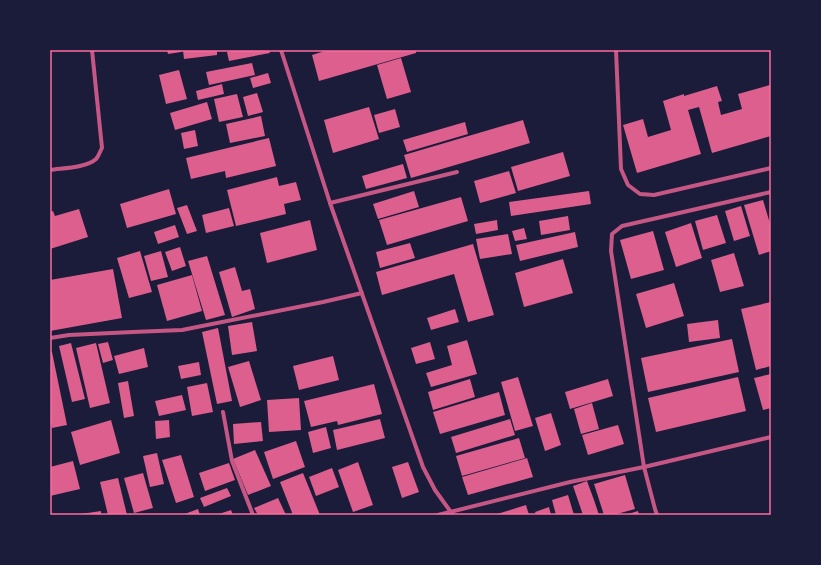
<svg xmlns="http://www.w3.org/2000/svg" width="821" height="565" font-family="'Varela Round',sans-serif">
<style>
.building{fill:#dd5f8e}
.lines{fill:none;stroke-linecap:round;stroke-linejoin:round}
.minor{stroke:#c65784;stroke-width:4}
.neatline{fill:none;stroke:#ff6b9d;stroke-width:1.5}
</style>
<rect width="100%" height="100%" fill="#1b1b3a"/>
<!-- building -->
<g class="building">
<path d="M167,50H181V52L168,54Z"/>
<path d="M183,50H217V55L184,59Z"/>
<path d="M235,50H269L270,53L229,61L227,52Z"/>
<path d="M328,50H416V53L319,81L312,55Z"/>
<path d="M401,58L411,92L387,99L377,65Z"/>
<path d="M252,63L255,75L209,85L206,72Z"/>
<path d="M179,70L187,99L166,104L159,75Z"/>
<path d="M268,73L271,83L253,88L250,78Z"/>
<path d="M222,84L224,94L198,100L196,91Z"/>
<path d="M770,85L771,88V136L712,153L699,107L688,110L701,154L637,173L623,125L643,119L648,137L671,130L663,101L684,94V96L717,86L722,101L718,102L721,115L742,109L738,94Z"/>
<path d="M257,93L263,112L248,116L243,97Z"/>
<path d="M237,94L243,117L219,122L214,99Z"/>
<path d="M207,102L212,119L175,130L170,113Z"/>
<path d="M369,107L379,139L333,153L324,120Z"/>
<path d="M395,109L400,127L379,133L374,115Z"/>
<path d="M261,116L265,136L230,143L226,124Z"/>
<path d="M523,120L530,143L411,178L404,155Z"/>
<path d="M465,122L468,134L407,152L403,140Z"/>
<path d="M195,130L198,146L184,149L181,133Z"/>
<path d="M269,138L276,166L226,178L225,171L191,179L186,158Z"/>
<path d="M563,152L570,176L518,191L511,167Z"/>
<path d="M403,164L407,178L366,189L362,176Z"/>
<path d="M509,171L516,193L480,203L474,181Z"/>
<path d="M277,177L279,186L296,182L301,200L284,204L286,214L236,226L227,190Z"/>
<path d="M169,189L176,214L127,228L120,204Z"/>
<path d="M414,191L419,207L378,219L373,204Z"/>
<path d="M589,191L591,204L511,216L509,202Z"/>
<path d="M461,197L468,221L387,245L379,220Z"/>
<path d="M763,200L771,227V251L759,255L744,205Z"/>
<path d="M187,205L197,231L187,234L177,208Z"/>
<path d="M741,206L750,236L734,241L725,211Z"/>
<path d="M229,208L234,226L206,233L202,215Z"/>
<path d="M79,209L88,237L50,249V212L53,211L55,216Z"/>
<path d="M717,215L726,243L703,250L695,221Z"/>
<path d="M568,216L570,230L541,235L539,221Z"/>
<path d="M310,220L317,250L267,263L260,233Z"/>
<path d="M497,220L498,230L476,234L474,224Z"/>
<path d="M691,223L702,258L676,267L665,232Z"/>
<path d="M175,225L179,237L158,244L154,232Z"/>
<path d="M524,228L527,239L515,241L512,231Z"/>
<path d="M653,231L664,270L631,279L620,240Z"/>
<path d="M575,232L578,247L520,261L516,245Z"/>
<path d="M508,234L512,254L480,259L476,239Z"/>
<path d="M410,243L415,258L380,268L376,252Z"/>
<path d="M473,244L494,315L468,322L454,274L382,295L376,272Z"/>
<path d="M180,247L186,266L172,271L165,252Z"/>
<path d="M140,251L152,292L129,298L117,258Z"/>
<path d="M161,251L168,277L151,281L144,256Z"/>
<path d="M734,253L744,286L720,292L711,260Z"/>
<path d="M207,256L225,315L206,320L188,261Z"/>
<path d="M563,259L573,293L524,307L515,273Z"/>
<path d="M235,267L242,291L250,289L255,309L232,317L219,272Z"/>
<path d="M113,269L122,318L50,331V280Z"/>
<path d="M192,275L202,311L167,321L157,285Z"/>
<path d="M674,283L684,316L646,328L636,294Z"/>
<path d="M771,302V366L756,370L741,309Z"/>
<path d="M455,309L459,322L431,330L427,318Z"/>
<path d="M718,320L720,338L689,342L687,324Z"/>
<path d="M252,322L257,351L232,355L228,326Z"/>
<path d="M218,328L232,401L217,404L202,332Z"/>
<path d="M732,339L739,372L648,392L641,358Z"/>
<path d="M467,340L477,374L431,387L426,373L452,365L447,346Z"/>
<path d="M108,342L113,360L103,363L98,344Z"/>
<path d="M430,342L435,359L416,364L411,348Z"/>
<path d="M71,343L85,399L72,402L59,346Z"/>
<path d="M96,343L110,403L90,408L76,348Z"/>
<path d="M144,348L148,367L119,374L114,356Z"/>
<path d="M50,352H52L67,425L52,428L50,417Z"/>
<path d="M333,356L339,380L299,390L293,366Z"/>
<path d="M249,361L261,400L240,407L228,367Z"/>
<path d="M199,362L201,375L181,379L178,366Z"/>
<path d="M771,374V408L763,410L754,378Z"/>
<path d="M518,377L533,426L515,431L501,382Z"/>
<path d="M738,377L746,411L656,432L648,398Z"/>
<path d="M470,379L475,397L433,410L428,392Z"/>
<path d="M608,379L613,396L570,409L565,392Z"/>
<path d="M128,381L134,416L124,418L118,383Z"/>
<path d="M207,383L213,412L192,416L187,387Z"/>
<path d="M374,384L382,414L338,425L337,421L311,427L304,401Z"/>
<path d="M499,392L505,415L440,434L433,412Z"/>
<path d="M182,395L186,410L159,416L155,401Z"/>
<path d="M299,398L301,430L269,432L267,400Z"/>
<path d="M592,403L599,429L581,434L574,409Z"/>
<path d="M551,413L561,445L545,451L535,418Z"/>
<path d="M380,419L385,438L337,450L333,430Z"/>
<path d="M510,419L515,435L456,453L451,437Z"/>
<path d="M111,420L120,453L80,465L71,432Z"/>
<path d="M169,420L170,437L156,439L155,421Z"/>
<path d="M261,422L263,441L234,444L233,424Z"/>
<path d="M618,425L624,444L588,455L582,435Z"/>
<path d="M326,427L331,448L313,453L308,432Z"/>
<path d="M519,438L525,458L462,476L456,456Z"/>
<path d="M296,441L305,467L273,479L264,452Z"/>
<path d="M255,450L271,486L248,495L233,459Z"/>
<path d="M157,453L164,484L150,487L143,456Z"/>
<path d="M181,455L194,497L176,503L162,460Z"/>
<path d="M527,458L533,477L468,495L462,477Z"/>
<path d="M73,461L80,489L50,496V467Z"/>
<path d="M358,462L373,505L353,512L338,470Z"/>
<path d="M408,462L419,492L402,498L392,467Z"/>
<path d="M229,463L235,480L205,491L199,473Z"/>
<path d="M332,468L339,487L316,496L309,477Z"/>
<path d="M143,473L153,508L134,513L124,478Z"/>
<path d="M303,473L320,515H293L280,482Z"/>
<path d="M625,475L635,509L613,515H604L594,484Z"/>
<path d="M118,478L127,515H108L100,482Z"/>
<path d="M587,481L594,500L599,515H583L573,486Z"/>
<path d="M227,488L231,496L204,507L200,498Z"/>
<path d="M568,495L574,515H556L552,500Z"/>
<path d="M278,498L286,515H258L254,508Z"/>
<path d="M526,505L529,515H494Z"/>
<path d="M549,507L551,515H536L535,512Z"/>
<path d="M198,509L200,515H182Z"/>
<path d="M231,510L233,515H216Z"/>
<path d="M101,511V515H81V514Z"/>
<path d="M638,511L639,515H625Z"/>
</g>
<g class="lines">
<!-- minor -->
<g class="minor">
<path d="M281,50L330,203L423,467L435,490L453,515"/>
<path d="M616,50L621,169L628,185L640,194L654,195L771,168"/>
<path d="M50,170C63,168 86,168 96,159C99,156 100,151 102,148L92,50"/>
<path d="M330,203L457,172"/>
<path d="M50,338L69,335L133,332L182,330L323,302L362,293"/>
<path d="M223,412L232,461L253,515"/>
<path d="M438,515L570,482L644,467L771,437"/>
<path d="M657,515L655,509L644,467L611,251L612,234L622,226L771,192"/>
</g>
</g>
<!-- border -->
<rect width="821" height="565" fill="none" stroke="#1b1b3a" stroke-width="102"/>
<rect x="51" y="51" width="719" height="463" class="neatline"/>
</svg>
